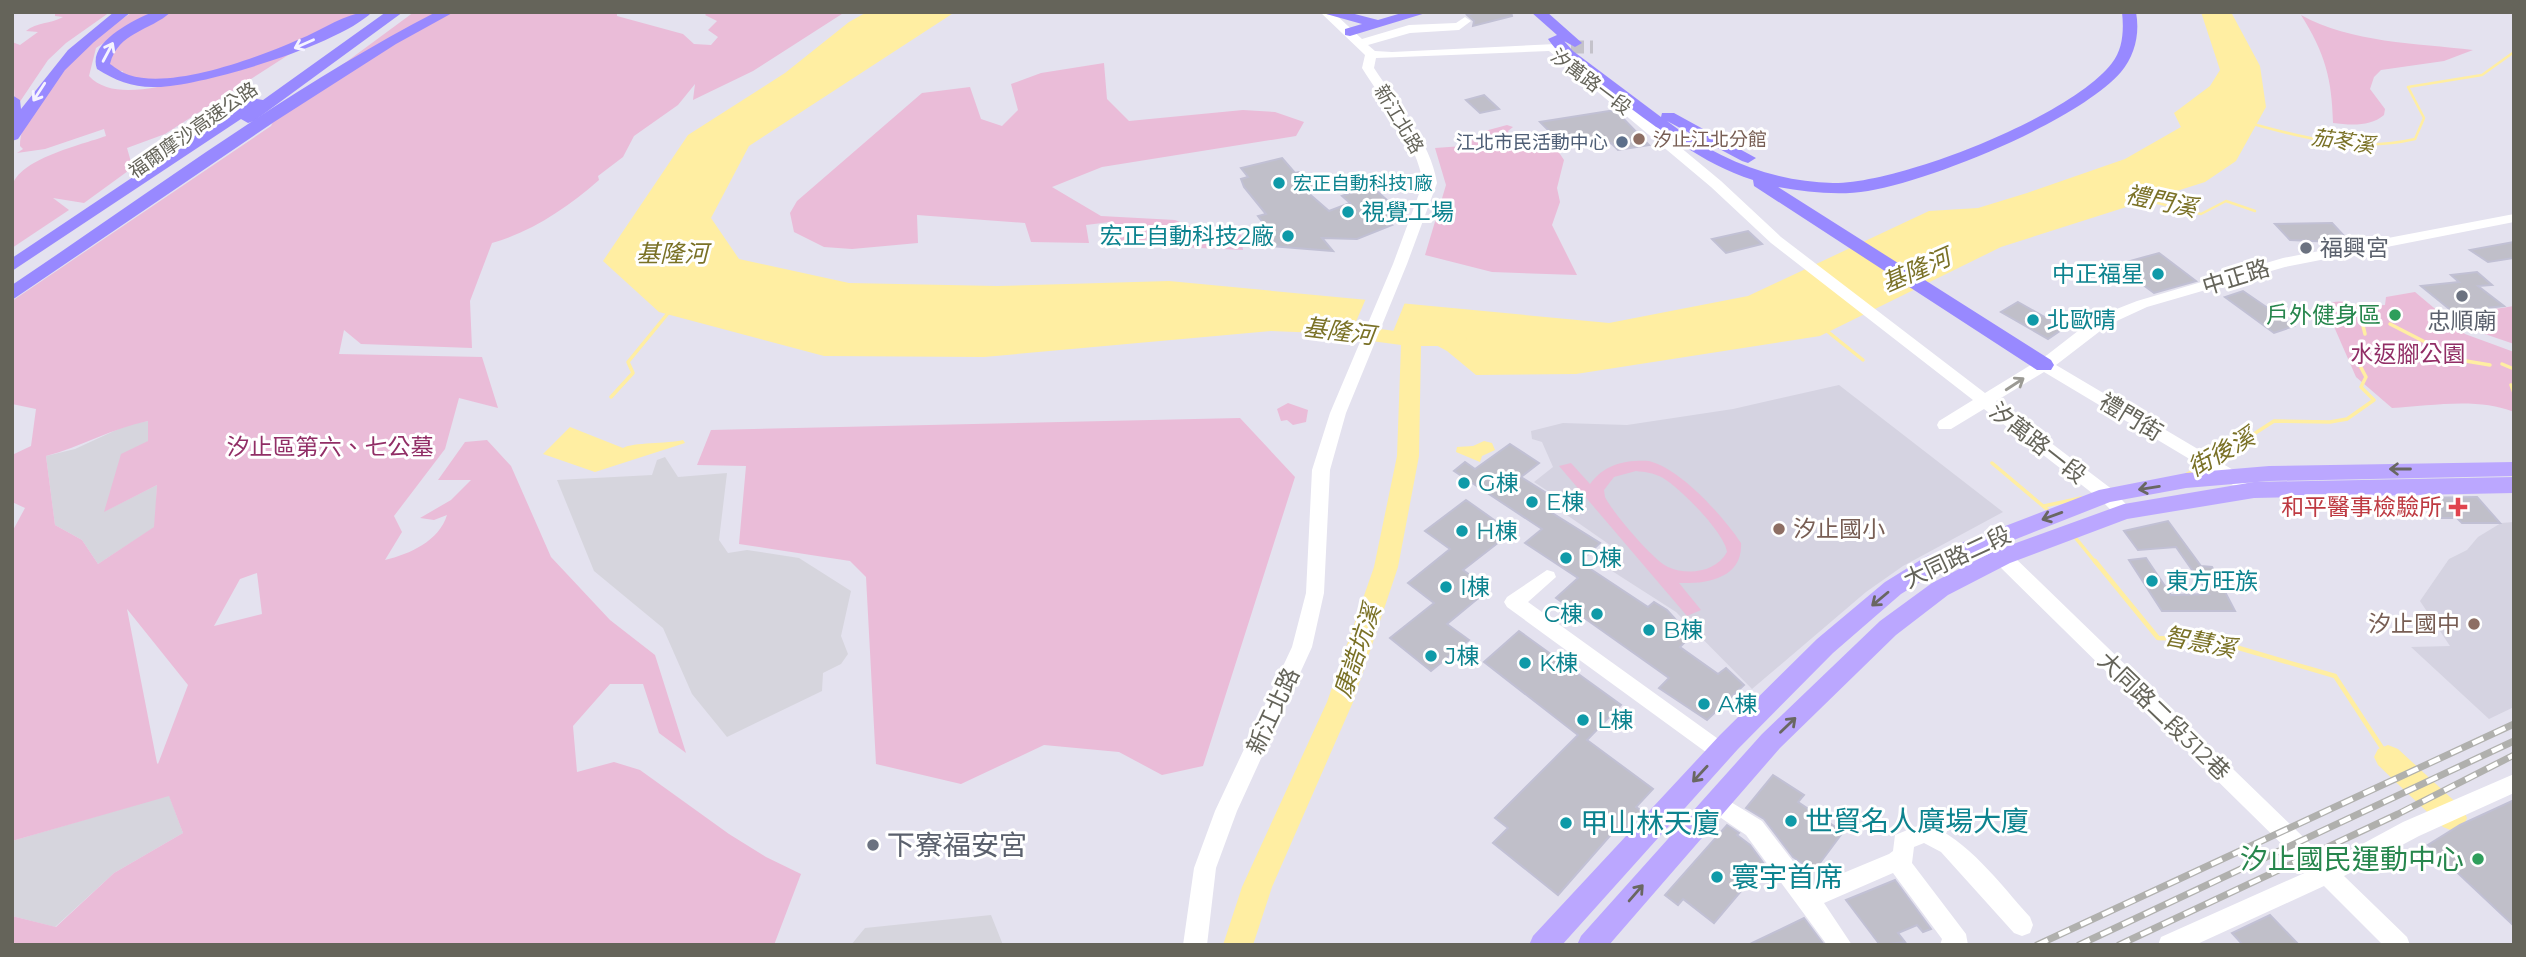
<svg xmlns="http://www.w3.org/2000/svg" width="2526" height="957" font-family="Montserrat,'Noto Sans TC',sans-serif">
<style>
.industrial{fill:#d6d5dd}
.education{fill:#d5d3e1}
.green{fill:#eabcd8;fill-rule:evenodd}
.water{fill:#ffeea2}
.pier{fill:#e4e2ef}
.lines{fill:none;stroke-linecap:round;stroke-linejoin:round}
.stream-far2{stroke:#ffeea2;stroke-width:2.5}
.stream-far1{stroke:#ffeea2;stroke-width:3.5}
.stream{stroke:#ffeea2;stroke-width:4.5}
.river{fill:#ffeea2;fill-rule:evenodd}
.building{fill:#c0bfc9;stroke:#c1c0d4;stroke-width:2}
.minor-tunnel{stroke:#c4c2ca;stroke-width:13;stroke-dasharray:13 6;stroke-linecap:butt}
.minor{fill:#fff;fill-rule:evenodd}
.major{fill:#bba7ff;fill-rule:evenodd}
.highway{fill:#9889ff;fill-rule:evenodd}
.rail-casing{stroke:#b0b0ad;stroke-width:7}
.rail{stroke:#fff;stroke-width:4.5;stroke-dasharray:12;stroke-linecap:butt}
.oneway{stroke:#f5f3ff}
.oneway2{stroke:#9b9a94}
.oneway3{stroke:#696762}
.education-dot{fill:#8d6e63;stroke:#fff;stroke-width:2.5}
.service-dot{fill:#5c6f8a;stroke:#fff;stroke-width:2.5}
.culture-dot{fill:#0f9aa8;stroke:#fff;stroke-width:2.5}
.worship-dot{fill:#6b7280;stroke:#fff;stroke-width:2.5}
.leisure-dot{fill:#2e9e5b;stroke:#fff;stroke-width:2.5}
.health-dot{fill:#e0444e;stroke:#fff;stroke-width:2.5}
.labels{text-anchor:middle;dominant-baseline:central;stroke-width:6;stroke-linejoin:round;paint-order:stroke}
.far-street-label{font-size:19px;fill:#65645a;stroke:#fff}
.far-education-label{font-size:19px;fill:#785e54;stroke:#fff;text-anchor:start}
.far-service-label{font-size:19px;fill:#4e5e75;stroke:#fff;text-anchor:end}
.far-culture-label{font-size:19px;fill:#0d838f;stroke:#fff;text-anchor:start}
.far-water-label{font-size:21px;font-style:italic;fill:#7a7126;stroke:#fff}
.culture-label{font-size:23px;fill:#0d838f;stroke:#fff;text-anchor:start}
.worship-label{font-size:23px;fill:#5b616d;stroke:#fff;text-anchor:start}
.street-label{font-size:23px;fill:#65645a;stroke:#fff}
.leisure-label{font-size:23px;fill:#27864d;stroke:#fff;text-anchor:end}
.park-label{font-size:23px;fill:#912e66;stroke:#fff}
.health-label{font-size:23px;fill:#be3a42;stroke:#fff;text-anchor:end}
.education-label{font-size:23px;fill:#785e54;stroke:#fff;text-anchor:start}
.water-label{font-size:24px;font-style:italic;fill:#7a7126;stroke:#fff}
.near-culture-label{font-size:28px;fill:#0d838f;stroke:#fff;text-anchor:start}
.near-worship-label{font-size:28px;fill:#5b616d;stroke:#fff;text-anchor:start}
.near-leisure-label{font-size:28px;fill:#27864d;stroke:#fff;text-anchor:end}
</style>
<rect width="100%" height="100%" fill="#e4e2ef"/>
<!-- industrial -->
<g class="industrial">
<path d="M148,421V441L105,511L157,485L155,527L98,564L82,540L55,525L46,456L75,449L127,425Z"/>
<path d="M665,457L678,477L727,473L719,540L728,553L747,550L799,558L851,591L841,636L848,654L841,664L823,673L822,691L727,737L692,694L663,628L594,571L557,480L652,475L657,460Z"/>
<path d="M169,795L183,833L114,873L55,927L12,916V841Z"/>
<path d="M991,915L1003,945H851L865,928Z"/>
</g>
<!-- education -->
<g class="education">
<path d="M1839,385L2003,512L1903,566L1866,592L1752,689L1676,612L1598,562L1610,545L1564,513L1569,505L1534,482L1553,467L1542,442L1532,439L1531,431L1563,423L1627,425L1733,409Z"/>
<path d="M2514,522V707L2489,719L2411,647L2450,646L2420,601L2449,559L2467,550L2478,537L2501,523Z"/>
</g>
<!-- green -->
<g class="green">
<path d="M55,12H110L66,43L48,60L15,109L12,42L20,45L38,32L26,31C37,22 50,24 63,17L55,16Z"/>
<path d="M133,12H151L96,48L89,76C111,100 156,87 183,82L121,79L123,71L109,73L112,43L164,12H365L310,41L165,134L127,148L131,162L150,155L84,203L53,198L69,210L12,248C12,229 9,206 12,187C18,159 81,145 106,136L104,129L45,149L17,153L23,149L20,146C22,94 90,38 133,12Z"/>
<path d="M414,12H617V16L683,34L694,44L711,45L718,37L708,30L717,21L705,15L708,12H845L753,71L693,100L695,84L678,105L634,136L623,157L598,176L599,180C567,208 533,231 492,243L470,301L472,348L361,344L344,330L339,354L482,357L498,408L459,398L445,449L394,516L402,532L385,560C410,554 439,541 447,515L434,520L420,518L451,500L471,480H438L465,442L487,440L511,466L551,557L610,620L655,655L686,753L659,733L643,684H610L573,726L577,772L614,762L640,770L729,834L766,857L801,874L774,945H12V916L56,927L114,873L183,833L169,796L12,841V532L25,508L12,502V455L31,446L36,409L12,404V301L271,126L277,113ZM148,421V441L121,454L104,512L157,485L154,527L98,564L82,540L55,525L46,456C81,447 112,428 148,421ZM257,573L262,614L214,626L240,579ZM127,609L188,685L158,764L157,763Z"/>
<path d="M2301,15C2351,43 2416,43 2473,50L2444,61L2381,70L2374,77L2370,89L2385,109L2384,115C2370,127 2350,125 2333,123C2332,79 2325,53 2301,15Z"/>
<path d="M1104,63L1107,99L1129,121L1243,110L1275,112L1304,122L1296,136L1102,167L1052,187L1101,216L1175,220L1202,231L1222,228L1241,234L1243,250L1115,244L1110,222L1086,225L1089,243L1031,242L1025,223L917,215L918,243L852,249L824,247L794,232L790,213L797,201L922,93L970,87L981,119L1002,126L1018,110L1011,84L1041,73Z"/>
<path d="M1507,125L1513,127L1508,131L1511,139H1520L1521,144H1532L1534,149L1558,151L1564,160L1557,188L1560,202L1552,225L1577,275L1492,272L1425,255L1446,185L1435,148L1463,146L1462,141L1493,139L1491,134L1481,132Z"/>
<path d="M2415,292L2465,334L2514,352V412C2477,397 2430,406 2392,408L2356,377L2325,306C2340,296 2352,306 2368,307C2373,308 2380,305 2385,305L2386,297Z"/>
<path d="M2514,306V344L2476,331L2457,315Z"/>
<path d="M1288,403L1308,410L1306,422L1293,425L1287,420L1281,421L1277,409Z"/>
<path d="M1240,418L1295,477L1203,766L1162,775L1119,752L1044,745L961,784L876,764L866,577L850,561L739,544L746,466L697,465L711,430Z"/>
<path d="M1649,461C1681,469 1723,516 1741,543C1743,579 1705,584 1679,583L1701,610L1687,616L1559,466L1571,463L1590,484C1605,464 1625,460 1649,461ZM1636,471C1645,472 1654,473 1663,478C1680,488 1725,533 1727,552C1716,572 1688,576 1668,567C1653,560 1613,513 1605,497L1604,490L1614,477Z"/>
</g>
<!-- water -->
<g class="water">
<path d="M867,12H955L749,146L711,218L739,259L849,283L997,286L1169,281L1609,323L1748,296L1929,211L1978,208L2027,193L2125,159L2181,127L2174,113L2210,86L2220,70L2201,12H2231L2260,66L2266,107L2236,161L2205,182L2001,247L1820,336L1576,374L1476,375L1447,351L1421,337L1271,331L984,357L824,356L659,312L603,261L688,135L785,73L849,22Z"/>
<path d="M570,427L623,448C633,442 667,444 683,440L685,443L595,472L543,454Z"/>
<path d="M1484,441L1492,443L1495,450L1482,456L1480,462L1456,452L1457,447L1473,446Z"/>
</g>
<!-- pier -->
<path class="pier" d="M1367,296L1406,300L1390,339L1349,338Z"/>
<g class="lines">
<!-- stream-far2 -->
<g class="stream-far2">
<path d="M2253,124C2307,139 2359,152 2415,139L2424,118L2408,87L2482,75L2514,52"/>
<path d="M2142,199L2201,214L2226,201L2255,211"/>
</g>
<!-- stream-far1 -->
<g class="stream-far1">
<path d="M2358,305L2365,334"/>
<path d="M2359,306L2377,317"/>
<path d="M2390,324L2460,360L2490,365"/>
<path d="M1827,331L1863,360"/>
<path d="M2502,364L2514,369"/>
<path d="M2511,385L2514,393"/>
<path d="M611,397L633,373L628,362L669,312"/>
<path d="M2212,461L2274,421L2330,422L2347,419L2374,400L2361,387L2366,377L2356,358L2361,347"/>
<path d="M1992,463L2049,511"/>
<path d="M2187,474L2205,465"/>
<path d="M2044,506L2081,498"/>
<path d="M2074,536L2096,563"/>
</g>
<!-- stream -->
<path class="stream" d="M2095,561L2158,638L2208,639L2335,676L2388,757"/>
<!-- river -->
<g class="river">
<path d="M1349,325L1411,333L1458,332L1468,339L1458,346H1421L1419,456L1398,567L1353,702L1272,887L1253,945H1223L1242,887L1327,702L1374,567L1397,456L1401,345L1342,337L1339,332L1342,327Z"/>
<path d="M2388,745L2398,749L2463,809L2467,818L2463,827L2453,831L2443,827L2378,765L2374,757L2378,749Z"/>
</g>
</g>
<!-- building -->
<g class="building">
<path d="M1476,12H1511L1512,16L1473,26L1474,21L1467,15Z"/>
<path d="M1484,95L1499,109L1480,113L1466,100Z"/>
<path d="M1615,110L1649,145L1618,150L1611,143L1601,145L1597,140L1563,145L1540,122Z"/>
<path d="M1282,158L1295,173L1299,172L1310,179L1317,188L1306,191L1329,211L1350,203L1342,196L1371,186L1398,210L1390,213L1396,219L1388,222L1392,225L1357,239L1322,238L1333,251L1257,245L1255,227L1264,224L1258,216L1266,214L1244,187L1241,179L1248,177L1241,168Z"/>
<path d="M2332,223L2346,238H2330L2333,242L2290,240L2275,224Z"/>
<path d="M1748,231L1762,244L1726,253L1712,239Z"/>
<path d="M2514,242V258L2488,262L2470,250Z"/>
<path d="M2159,253L2196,281L2154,293L2116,265Z"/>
<path d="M2477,272L2492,285L2478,286L2504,306L2453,312L2421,286L2459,282L2451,275Z"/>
<path d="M2243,291L2294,326L2274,333L2225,297Z"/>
<path d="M2018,302L2064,328L2048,339L2001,312Z"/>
<path d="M1510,444L1539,463L1521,477L1559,501L1549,511L1600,543L1580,562L1648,607L1654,602L1667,610L1677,621L1673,625L1690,637L1680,647L1718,674L1726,668L1744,685L1707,720L1659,688L1669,678L1556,598L1578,578L1525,543L1542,529L1454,471L1465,462L1475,469Z"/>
<path d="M2477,497L2500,523H2462L2457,518H2435L2419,498Z"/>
<path d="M1466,500L1497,522L1491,527L1499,532L1493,537L1499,542L1463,570L1482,584L1475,590L1482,595L1447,624L1469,640L1431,671L1390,638L1434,603L1408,583L1450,549L1425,531Z"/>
<path d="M2168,521L2201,566L2212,567L2235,611H2162L2129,560L2146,558L2171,595L2209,594L2176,547L2138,550L2124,531Z"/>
<path d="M1519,631L1621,705L1587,740L1653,789L1636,807L1642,811L1620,834L1615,830L1558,895L1493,843L1508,828L1495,818L1578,735L1484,662Z"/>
<path d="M1773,775L1804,795L1798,802L1843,832L1814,871L1793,857L1764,819L1746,808Z"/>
<path d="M2514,800V926L2428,845L2460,825Z"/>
<path d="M1727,825L1739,833L1737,835L1750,845L1764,864L1714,923L1683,899L1678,905L1665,895Z"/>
<path d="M1895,880L1931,929L1923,932L1917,925L1898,933L1905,942L1880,945L1846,900Z"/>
<path d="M2270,915L2299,945H2243L2232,933Z"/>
<path d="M1804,918L1824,945H1748Z"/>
</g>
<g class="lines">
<!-- minor-tunnel -->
<path class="minor-tunnel" d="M1552,47H1593"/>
<!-- minor -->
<g class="minor">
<path d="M1320,12H1333L1362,39L1409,25L1456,23L1465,17L1471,21L1459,30L1410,33L1368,45L1375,51L1392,52L1556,44L1721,181L1781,237L1985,393L2047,355L2096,317L2137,301L2283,258L2514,214V222L2285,267L2147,307L2108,325L2056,365L2245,477L2248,481L2245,485H2233L2044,372L1996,401L2113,490L2133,512L2130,517C2117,521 2110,508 2101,500L1984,409L1951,429H1939L1937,425L1939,421L1973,400L1771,243L1711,187L1549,51L1376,58L1374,68C1396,102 1431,142 1437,183L1407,264L1346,413L1330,470L1324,593L1312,647L1237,811L1216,868L1207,945H1183L1194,868L1215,811L1292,647L1306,593L1312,470L1330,413L1393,264L1423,183C1417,142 1383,102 1362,68L1365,55Z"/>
<path d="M1982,535L2009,552L2329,862L2403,822L2514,774V793L2419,836L2344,876L2407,937L2410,945H2383L2324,886L2195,945H2158L2161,937L2309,871L1995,562L1973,542L1976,537Z"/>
<path d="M1547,570L1554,572L1556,577L1528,602L1728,746L1731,752L1728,758L1721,761L1714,758L1507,607L1504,602L1507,597Z"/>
<path d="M1716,793L1762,821L1812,886L1889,854L1893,851L1895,835L1925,823C1969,840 1999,883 2030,917L2033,925L2030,933L2022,936L2014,933L1941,852L1924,843L1914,847L1912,863L1966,934L1968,945H1940L1942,939L1893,873L1824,903L1852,945H1827L1746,835L1708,809L1705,802L1708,795Z"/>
</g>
<!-- major -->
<g class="major">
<path d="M2514,462V476L2269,481L2186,488L2110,502L1943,568L1901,594L1833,653L1738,749L1562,945H1529L1533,936L1720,735L1817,639L1885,582L1927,556L2099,490L2186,473L2269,466Z"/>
<path d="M2514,477V493L2254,498L2127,519L2010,563L1948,595L1896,635L1780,748L1609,945H1577L1581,936L1762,734L1880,621L1932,583L1994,551L2124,504L2254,482Z"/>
</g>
<!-- highway -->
<g class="highway">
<path d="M114,12H131L94,42L65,70L18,139L12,141V95L20,100L21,109L68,50Z"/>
<path d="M152,12H171C150,31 118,32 110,64C116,68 122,73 129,75C175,90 264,55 307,36C329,26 348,12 372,12C341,44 203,86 157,87C134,88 116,81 97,69C87,42 133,21 152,12Z"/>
<path d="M386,12H403L254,121L248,123L241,119L12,271V258L251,98L263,100Z"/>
<path d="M436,12H454L396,44L274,122L12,300V285C151,192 287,89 436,12Z"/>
<path d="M1319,12H1347L1378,20L1405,12H1429L1350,36L1345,35V29L1362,24Z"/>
<path d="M1531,12H1547L1582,43L1575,47L1564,41L1573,51L1661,117L1662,113H1674L1756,158L1748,163L1742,161L1667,121C1715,158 1772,182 1833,183C1899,184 2072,116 2112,63C2123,49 2124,30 2122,12H2136C2140,34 2135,55 2121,72C2078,121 1933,180 1868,191C1838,196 1808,192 1778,187L2051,360L2054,365L2051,370H2037L1754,186L1753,180C1701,163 1662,131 1618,99C1593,80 1566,65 1548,39L1557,35Z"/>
</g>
<!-- rail casing -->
<g class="rail-casing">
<g id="rail">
<path d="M2037,945L2514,724"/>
<path d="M2079,945L2514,741"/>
<path d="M2119,945L2398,814L2514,755"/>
</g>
</g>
<!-- rail -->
<use href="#rail" class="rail"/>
</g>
<!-- one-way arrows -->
<defs><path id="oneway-shaft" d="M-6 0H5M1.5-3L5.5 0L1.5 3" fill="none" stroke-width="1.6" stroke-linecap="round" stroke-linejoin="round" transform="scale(1.75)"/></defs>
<g class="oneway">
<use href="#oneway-shaft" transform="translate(304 44) rotate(156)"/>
<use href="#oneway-shaft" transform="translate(108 52) rotate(-62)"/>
<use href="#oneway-shaft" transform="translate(39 92) rotate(123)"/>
</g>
<use class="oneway2" href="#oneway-shaft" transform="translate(2015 384) rotate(-33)"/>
<g class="oneway3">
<use href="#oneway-shaft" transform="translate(2400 469) rotate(180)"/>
<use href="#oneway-shaft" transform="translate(2149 488) rotate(171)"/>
<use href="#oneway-shaft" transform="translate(2052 516) rotate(160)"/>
<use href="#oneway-shaft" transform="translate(1880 599) rotate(140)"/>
<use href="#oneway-shaft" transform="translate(1788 725) rotate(-44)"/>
<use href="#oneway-shaft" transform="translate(1700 774) rotate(133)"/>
<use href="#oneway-shaft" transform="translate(1636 893) rotate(-49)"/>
</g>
<!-- markers -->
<g class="education-dot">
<circle cx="1639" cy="139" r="7"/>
<circle cx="1779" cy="529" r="7"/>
<circle cx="2474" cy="624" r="7"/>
</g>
<circle class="service-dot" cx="1622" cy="142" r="7"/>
<g class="culture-dot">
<circle cx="1279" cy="183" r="7"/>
<circle cx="1348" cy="212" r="7"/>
<circle cx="1288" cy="236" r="7"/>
<circle cx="2158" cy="274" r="7"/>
<circle cx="2033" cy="320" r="7"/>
<circle cx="1464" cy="483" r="7"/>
<circle cx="1532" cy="502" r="7"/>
<circle cx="1462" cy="531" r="7"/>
<circle cx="1566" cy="558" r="7"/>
<circle cx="2152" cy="581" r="7"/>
<circle cx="1446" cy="587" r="7"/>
<circle cx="1597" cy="614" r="7"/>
<circle cx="1649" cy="630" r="7"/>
<circle cx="1431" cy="656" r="7"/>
<circle cx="1525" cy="663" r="7"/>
<circle cx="1704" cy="704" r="7"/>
<circle cx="1583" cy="720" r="7"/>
<circle cx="1791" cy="821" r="7"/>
<circle cx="1566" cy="823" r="7"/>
<circle cx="1717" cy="877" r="7"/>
</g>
<g class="worship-dot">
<circle cx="2306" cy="248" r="7"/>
<circle cx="2462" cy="296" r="7"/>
<circle cx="873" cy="845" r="7"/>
</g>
<g class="leisure-dot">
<circle cx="2395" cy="315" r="7"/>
<circle cx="2478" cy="859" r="7"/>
</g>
<path class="health-dot" d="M2454.5 496.5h7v7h7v7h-7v7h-7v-7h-7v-7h7z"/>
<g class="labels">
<!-- far-street labels -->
<g class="far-street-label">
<text transform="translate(1591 82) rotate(37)">汐萬路一段</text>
<text transform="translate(1399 119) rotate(59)">新江北路</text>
<text transform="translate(193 130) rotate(-35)">福爾摩沙高速公路</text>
</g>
<!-- far-education labels -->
<g class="far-education-label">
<text x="1653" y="139">汐止江北分館</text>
</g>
<!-- far-service labels -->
<g class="far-service-label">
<text x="1608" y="142">江北市民活動中心</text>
</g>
<!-- far-culture labels -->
<g class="far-culture-label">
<text x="1293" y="183">宏正自動科技1廠</text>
</g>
<!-- far-water labels -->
<g class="far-water-label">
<text transform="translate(2343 141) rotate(8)">茄苳溪</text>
</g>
<!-- culture labels -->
<g class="culture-label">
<text x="1362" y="212">視覺工場</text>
<text x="1274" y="236" text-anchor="end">宏正自動科技2廠</text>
<text x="2144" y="274" text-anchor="end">中正福星</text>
<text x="2047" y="320">北歐晴</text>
<text x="1478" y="483">G棟</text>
<text x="1546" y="502">E棟</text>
<text x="1476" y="531">H棟</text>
<text x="1580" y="558">D棟</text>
<text x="2166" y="581">東方旺族</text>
<text x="1460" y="587">I棟</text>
<text x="1583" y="614" text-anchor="end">C棟</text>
<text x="1663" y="630">B棟</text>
<text x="1445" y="656">J棟</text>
<text x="1539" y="663">K棟</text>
<text x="1718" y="704">A棟</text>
<text x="1597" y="720">L棟</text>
</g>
<!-- worship labels -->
<g class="worship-label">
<text x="2320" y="248">福興宮</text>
<text x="2462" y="321" text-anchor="middle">忠順廟</text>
</g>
<!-- street labels -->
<g class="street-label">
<text transform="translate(2236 277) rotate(-17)">中正路</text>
<text transform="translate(2131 417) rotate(31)">禮門街</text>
<text transform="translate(2038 443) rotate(38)">汐萬路一段</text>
<text transform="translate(1957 557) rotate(-25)">大同路二段</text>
<text transform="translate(1273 711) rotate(-65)">新江北路</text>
<text transform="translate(2164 716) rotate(44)">大同路二段312巷</text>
</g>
<!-- leisure labels -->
<g class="leisure-label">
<text x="2381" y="315">戶外健身區</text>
</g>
<!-- park labels -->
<g class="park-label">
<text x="2408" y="354">水返腳公園</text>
<text x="330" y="447">汐止區第六、七公墓</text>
</g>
<!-- health labels -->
<g class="health-label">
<text x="2442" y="507">和平醫事檢驗所</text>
</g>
<!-- education labels -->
<g class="education-label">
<text x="1793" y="529">汐止國小</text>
<text x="2460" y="624" text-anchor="end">汐止國中</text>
</g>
<!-- water labels -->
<g class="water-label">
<text transform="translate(2161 201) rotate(12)">禮門溪</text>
<text x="672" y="253">基隆河</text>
<text transform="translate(1916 270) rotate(-24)">基隆河</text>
<text transform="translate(1339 331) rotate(7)">基隆河</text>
<text transform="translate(2221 452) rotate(-29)">街後溪</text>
<text transform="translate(2200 642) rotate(11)">智慧溪</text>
<text transform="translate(1357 651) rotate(-71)">康誥坑溪</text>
</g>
<!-- near-culture labels -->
<g class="near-culture-label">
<text x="1805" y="821">世貿名人廣場大廈</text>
<text x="1580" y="823">甲山林天廈</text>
<text x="1731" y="877">寰宇首席</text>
</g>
<!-- near-worship labels -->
<g class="near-worship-label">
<text x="887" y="845">下寮福安宮</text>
</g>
<!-- near-leisure labels -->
<g class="near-leisure-label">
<text x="2464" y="859">汐止國民運動中心</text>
</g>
</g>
<!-- border -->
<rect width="2526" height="957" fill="none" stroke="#65645a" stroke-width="28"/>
</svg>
